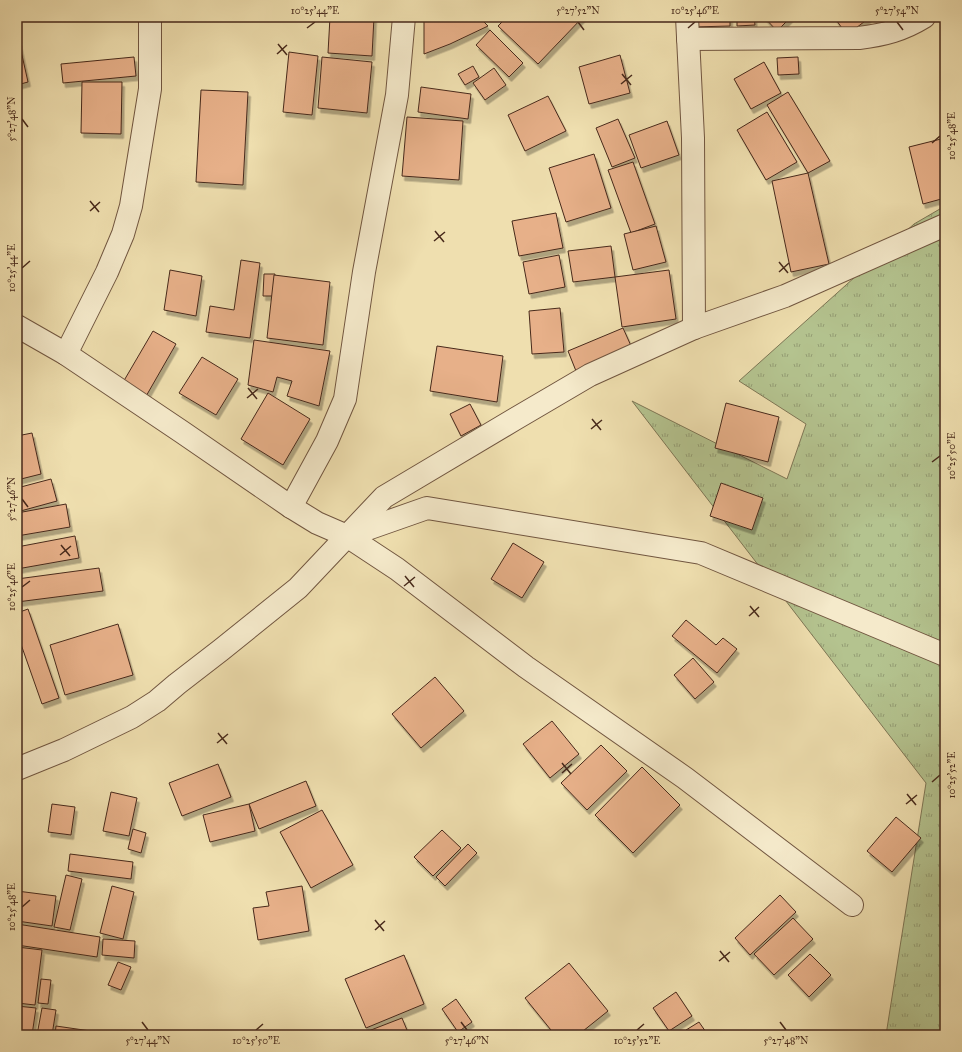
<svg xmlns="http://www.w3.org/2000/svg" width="962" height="1052" font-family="'IM FELL Great Primer',serif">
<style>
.grass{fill:url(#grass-tufts);stroke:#7e7655}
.building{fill:#e7b089;stroke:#47291b;filter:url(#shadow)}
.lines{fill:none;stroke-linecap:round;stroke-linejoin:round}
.minor-casing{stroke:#715640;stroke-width:24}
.minor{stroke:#f5eacb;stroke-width:22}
.ticks{fill:none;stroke:#47291b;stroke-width:1.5}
.neatline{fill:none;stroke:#47291b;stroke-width:1.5}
.ticks-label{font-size:10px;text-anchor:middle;fill:#47291b}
</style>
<defs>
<pattern id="grass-tufts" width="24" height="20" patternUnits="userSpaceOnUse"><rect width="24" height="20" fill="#b4c38f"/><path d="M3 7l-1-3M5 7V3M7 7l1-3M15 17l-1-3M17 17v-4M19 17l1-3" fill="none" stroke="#949e74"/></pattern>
<filter id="shadow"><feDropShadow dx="2.5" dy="4.5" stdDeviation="0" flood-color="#0004"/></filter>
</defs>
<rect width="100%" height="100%" fill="#efdfaf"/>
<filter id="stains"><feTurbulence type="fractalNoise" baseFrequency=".005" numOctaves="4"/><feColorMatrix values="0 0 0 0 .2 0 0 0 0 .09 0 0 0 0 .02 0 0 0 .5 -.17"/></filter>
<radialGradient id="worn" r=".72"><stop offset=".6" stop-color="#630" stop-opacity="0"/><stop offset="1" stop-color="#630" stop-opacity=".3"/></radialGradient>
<!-- grass -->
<path class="grass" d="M945,206V1035H886L926,783L632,401L787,479L806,424L739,381L914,224Z"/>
<!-- building -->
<g class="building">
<path d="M330,17H374L372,56L328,53Z"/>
<path d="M424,17H479L488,26L450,44L424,54Z"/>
<path d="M507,17H583L538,64L498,26Z"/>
<path d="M693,17H730V26L693,27Z"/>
<path d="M737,17H754L755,25L737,26Z"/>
<path d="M764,17H791L777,31Z"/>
<path d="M834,17H868L869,18L847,35Z"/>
<path d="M888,17H902L892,24Z"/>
<path d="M490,30L523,63L509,77L476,45Z"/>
<path d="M17,33L28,82L17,85Z"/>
<path d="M289,52L318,56L312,115L283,112Z"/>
<path d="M620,55L630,93L589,104L579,67Z"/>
<path d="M134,57L136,76L63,83L61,64Z"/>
<path d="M322,57L372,62L367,113L318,108Z"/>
<path d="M798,57L799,74L778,75L777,58Z"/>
<path d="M764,62L781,93L751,109L734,79Z"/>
<path d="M473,66L479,77L465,85L458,74Z"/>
<path d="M494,68L506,85L485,100L473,83Z"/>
<path d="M82,82H122L121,134L81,133Z"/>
<path d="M421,87L471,94L468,119L418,112Z"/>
<path d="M201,90L248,92L243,185L196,182Z"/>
<path d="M788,92L830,161L808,173L767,105Z"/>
<path d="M548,96L566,131L525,151L508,115Z"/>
<path d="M767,112L797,162L766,180L737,130Z"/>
<path d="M407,117L463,121L459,180L402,176Z"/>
<path d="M618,119L635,158L612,167L596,128Z"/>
<path d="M667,121L679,155L641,168L629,135Z"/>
<path d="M945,138V198L923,204L909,147Z"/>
<path d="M594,154L611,208L566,222L549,168Z"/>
<path d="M633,162L655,224L631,233L608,170Z"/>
<path d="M808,173L829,264L791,272L772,181Z"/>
<path d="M556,213L563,248L519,256L512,221Z"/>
<path d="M656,226L666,262L633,270L624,234Z"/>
<path d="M611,246L615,277L573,282L568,251Z"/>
<path d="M559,255L565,287L529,294L523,262Z"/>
<path d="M241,260L260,263L250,338L206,332L210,306L234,310Z"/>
<path d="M170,270L202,276L196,316L164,310Z"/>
<path d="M669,270L676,319L622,327L615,277Z"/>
<path d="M264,274H275L273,296H263Z"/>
<path d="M274,275L330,282L323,345L267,338Z"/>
<path d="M560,308L564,352L532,354L529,311Z"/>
<path d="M623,328L632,348L576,371L568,351Z"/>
<path d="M153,331L176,344L145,398L122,384Z"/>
<path d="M254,340L330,351L319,406L287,396L292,381L277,377L273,392L248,385Z"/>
<path d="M437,346L503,356L497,402L430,391Z"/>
<path d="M202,357L238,379L216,415L179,393Z"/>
<path d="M268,393L310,419L283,465L241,439Z"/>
<path d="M726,403L779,417L768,462L715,448Z"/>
<path d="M470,404L481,425L461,436L450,414Z"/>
<path d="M32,433L41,474L17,480V436Z"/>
<path d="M51,479L57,501L17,512V488Z"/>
<path d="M721,483L763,498L752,530L710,516Z"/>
<path d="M66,504L70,527L17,536V513Z"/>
<path d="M75,536L79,558L17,569V547Z"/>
<path d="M513,543L544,562L522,598L491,579Z"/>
<path d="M99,568L103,591L17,602V579Z"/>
<path d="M28,609L59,698L42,704L17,633V613Z"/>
<path d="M686,620L716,645L723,638L737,649L717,673L672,636Z"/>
<path d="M118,624L133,675L65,695L50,645Z"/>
<path d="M693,658L714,682L695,699L674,675Z"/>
<path d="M435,677L464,711L421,748L392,714Z"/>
<path d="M552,721L579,754L550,778L523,744Z"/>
<path d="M601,745L627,771L587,810L561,783Z"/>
<path d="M218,764L231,797L182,816L169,783Z"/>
<path d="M642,767L680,805L633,853L595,815Z"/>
<path d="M306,781L316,806L259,829L249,804Z"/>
<path d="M111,792L137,798L129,836L103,831Z"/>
<path d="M52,804L75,807L71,835L48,832Z"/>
<path d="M249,804L255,831L210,842L203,815Z"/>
<path d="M322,810L353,865L311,888L280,832Z"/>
<path d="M896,817L921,838L892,872L867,851Z"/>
<path d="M133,829L146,833L141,853L128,849Z"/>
<path d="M442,830L461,848L433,876L414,857Z"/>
<path d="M468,844L477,853L445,886L436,877Z"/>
<path d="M70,854L133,862L131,879L68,871Z"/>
<path d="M66,875L82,879L70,930L54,927Z"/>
<path d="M112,886L134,892L123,939L100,933Z"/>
<path d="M302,886L309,931L258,940L253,908L269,906L266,892Z"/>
<path d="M17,891L56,896L52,926L17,921Z"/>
<path d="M780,895L796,912L750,955L735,938Z"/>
<path d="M793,918L813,939L774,975L754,954Z"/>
<path d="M17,924L100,937L97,957L17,945Z"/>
<path d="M103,939L135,941L134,958L102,955Z"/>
<path d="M17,947L42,950L35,1005L17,1003Z"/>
<path d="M810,954L831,975L809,997L788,975Z"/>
<path d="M404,955L424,1004L366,1028L345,979Z"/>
<path d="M118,962L131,967L121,990L108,985Z"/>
<path d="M569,963L608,1011L578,1035H555L525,998Z"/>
<path d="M41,979L51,980L48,1004L38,1003Z"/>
<path d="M676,992L692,1016L669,1031L653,1008Z"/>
<path d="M456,999L472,1022L458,1032L442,1009Z"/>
<path d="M17,1006L36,1008L32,1035H17Z"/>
<path d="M42,1008L56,1010L52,1035H37Z"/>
<path d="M402,1018L409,1035H358Z"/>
<path d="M699,1022L708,1035H689L686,1030Z"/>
<path d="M56,1026L118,1035H55Z"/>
</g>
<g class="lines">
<!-- minor casing -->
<g class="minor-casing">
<g id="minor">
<path d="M687,17L693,138L694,328"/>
<path d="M688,39L859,38C884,35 903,30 924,17"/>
<path d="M17,326L66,354L182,432L291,507L317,523L347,536L397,569L526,667L685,778L852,905"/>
<path d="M66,354L107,272L123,234L131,206L150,89V17"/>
<path d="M291,507L327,441L345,399L364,272L397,95L404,17"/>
<path d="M350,535L427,508L701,553L945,655"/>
<path d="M17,769L64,750L132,717L157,701L177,684L221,650L298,588L384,497L515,419L590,375L694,328L785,296L945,225"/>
</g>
</g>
<!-- minor -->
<use href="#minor" class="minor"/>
</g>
<!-- ticks -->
<path class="ticks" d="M578,22L584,30M897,22L903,30M307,28L315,22M688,28L695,22M278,44L287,55M277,54L287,45M622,74L631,85M621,84L632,75M22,119L28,127M932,143L940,136M90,201L99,212M90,211L100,202M435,231L444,242M434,241L445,232M779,262L788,273M22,268L30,261M779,272L789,263M248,388L257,399M247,398L258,389M592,419L601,430M591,429L602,420M932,462L940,456M22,499L28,507M61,545L70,556M60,555L71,546M405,576L414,587M404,586L415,577M22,587L30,581M750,606L759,617M749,616L759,607M218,733L227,744M217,743L228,734M562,763L571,774M562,773L572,764M932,782L940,775M907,794L916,805M906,804L917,795M22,907L30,900M375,920L384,931M375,930L385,921M720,951L729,962M719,961L730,952M142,1022L148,1030M461,1022L467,1030M780,1022L786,1030M256,1030L263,1024M637,1030L644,1024"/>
<!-- margin -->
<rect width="962" height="1052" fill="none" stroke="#efdfaf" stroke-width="44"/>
<rect x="22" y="22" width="918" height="1008" class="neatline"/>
<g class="ticks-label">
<text x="315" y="14">10°25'44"E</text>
<text x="578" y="14">5°27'52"N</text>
<text x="695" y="14">10°25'46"E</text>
<text x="897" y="14">5°27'54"N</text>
<text transform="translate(11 119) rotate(-90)" y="4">5°27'48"N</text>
<text transform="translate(951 136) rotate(-90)" y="4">10°25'48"E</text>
<text transform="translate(11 268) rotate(-90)" y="4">10°25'44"E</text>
<text transform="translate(951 456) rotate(-90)" y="4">10°25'50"E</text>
<text transform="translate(11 499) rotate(-90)" y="4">5°27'46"N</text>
<text transform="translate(11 587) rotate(-90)" y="4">10°25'46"E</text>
<text transform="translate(951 775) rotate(-90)" y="4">10°25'52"E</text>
<text transform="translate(11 907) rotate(-90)" y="4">10°25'48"E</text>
<text x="148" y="1044">5°27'44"N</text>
<text x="256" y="1044">10°25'50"E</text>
<text x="467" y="1044">5°27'46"N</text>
<text x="637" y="1044">10°25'52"E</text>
<text x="786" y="1044">5°27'48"N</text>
</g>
<rect width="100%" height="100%" filter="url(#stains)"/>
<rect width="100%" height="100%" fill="url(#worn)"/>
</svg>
